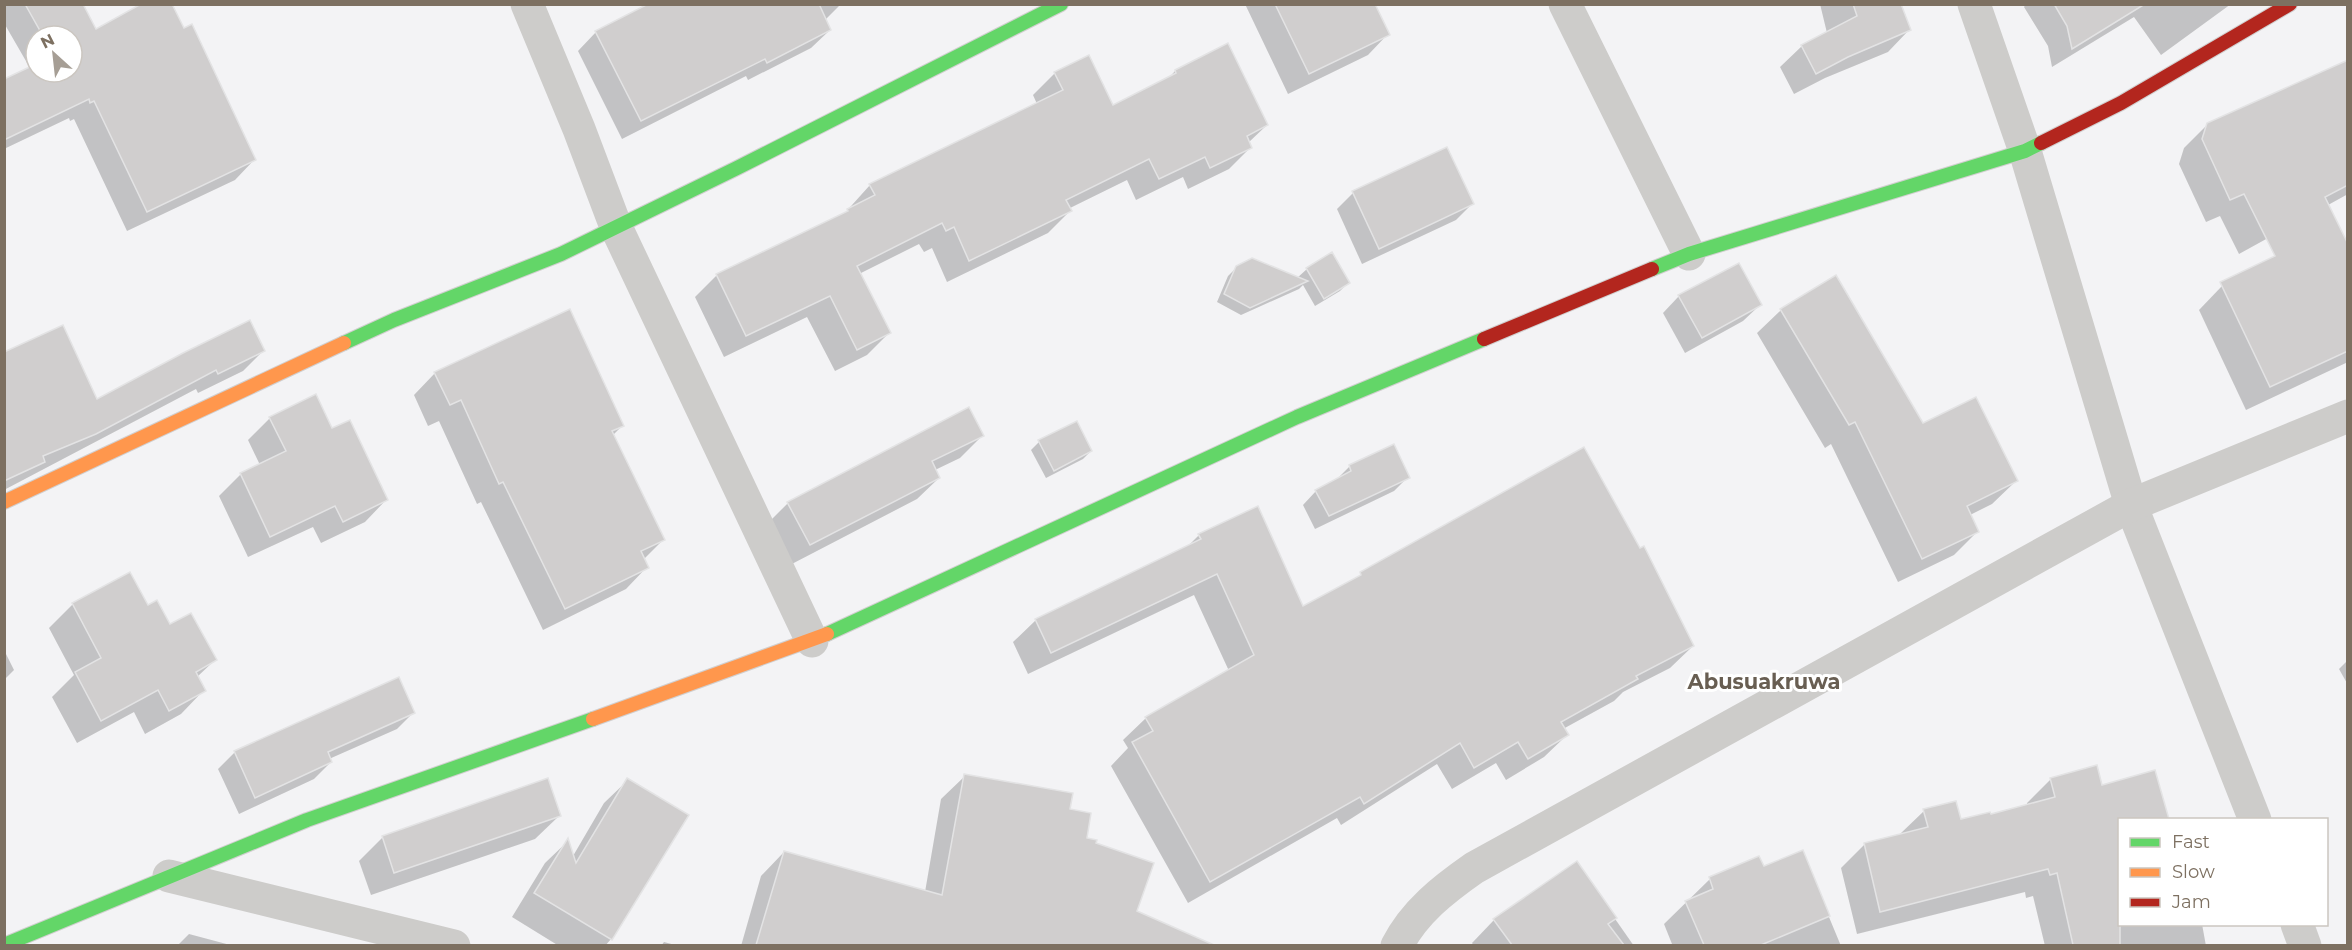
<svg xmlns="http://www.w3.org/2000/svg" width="2352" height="950" font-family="Montserrat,sans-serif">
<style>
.shadow{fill:#0003;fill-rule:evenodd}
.building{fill:#d0cece;stroke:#e3e3e4;stroke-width:1.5}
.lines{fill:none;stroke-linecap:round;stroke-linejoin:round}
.fast-casing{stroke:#d1cfcf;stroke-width:16}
.slow-casing{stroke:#d1cfcf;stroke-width:16}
.jam-casing{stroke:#d1cfcf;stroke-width:16}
.street{stroke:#cdccca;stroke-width:33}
.fast{stroke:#63d668;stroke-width:14}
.slow{stroke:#ff974d;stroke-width:14}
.jam{stroke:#b3261e;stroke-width:14}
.labels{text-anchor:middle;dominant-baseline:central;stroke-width:6;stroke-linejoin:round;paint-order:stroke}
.district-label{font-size:21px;font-weight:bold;fill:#685e52;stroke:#fff}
</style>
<rect width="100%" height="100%" fill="#f3f3f5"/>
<!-- shadow -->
<g class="shadow">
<path d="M4,4H81L95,31L254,160L235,180L127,231L74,119L70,121L69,118L4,149V80L30,68L4,23ZM36,36H72V72H36Z"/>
<path d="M651,4H839V6L825,20L830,30L811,48L748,80L746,76L622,139L578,51L596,32Z"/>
<path d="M1245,4H1380L1375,7L1388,34L1368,55L1288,94Z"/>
<path d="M1820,4H1899L1909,30L1888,52L1825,78L1794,94L1780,67L1802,46L1827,33Z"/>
<path d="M2026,4H2231L2161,55L2134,17L2052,67L2048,46L2024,7Z"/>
<path d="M1228,45L1267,125L1248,143L1251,147L1229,169L1188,189L1183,177L1136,200L1127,180L1068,209L1070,211L1048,233L947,282L932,248L924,252L919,244L859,274L889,333L867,355L835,371L807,317L724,357L695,297L717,275L843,215L870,185L1037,104L1033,95L1055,73L1113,107L1167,80L1175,71Z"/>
<path d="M2348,62V194L2239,254L2220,216L2206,222L2179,164L2184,148L2208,124Z"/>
<path d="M1353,193L1472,204L1456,220L1362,264L1337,209Z"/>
<path d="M2348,246V362L2246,410L2199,310L2222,286Z"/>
<path d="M1237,267L1297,278L1307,269L1348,283L1340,291L1315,306L1303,285L1299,289L1241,315L1217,302L1228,276Z"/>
<path d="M1679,296L1760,305L1743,321L1685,353L1663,313Z"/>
<path d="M1781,310L1922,425L2016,481L1992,504L1970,515L1977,532L1954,555L1898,582L1831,444L1825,448L1757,333Z"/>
<path d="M263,351L243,371L198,393L196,389L4,490V354L96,401Z"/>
<path d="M435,373L622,426L613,435L663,540L644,559L647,567L626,589L543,630L481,502L477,504L439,421L428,426L414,395Z"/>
<path d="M316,396L332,430L386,500L365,522L321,543L313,527L248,557L219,496L241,474L260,465L248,440L269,419Z"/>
<path d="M982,436L960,458L935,470L939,478L917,499L788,566L766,525L788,503Z"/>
<path d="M1039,442L1091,451L1083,459L1046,478L1031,450Z"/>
<path d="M1393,446L1408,477L1394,491L1315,529L1303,505L1316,491L1336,480L1349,467Z"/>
<path d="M1199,535L1302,608L1353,581L1361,574L1693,646L1670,668L1623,692L1614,701L1563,729L1567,735L1544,757L1506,780L1496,763L1452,789L1437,764L1341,825L1337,818L1188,903L1111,766L1128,748L1123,740L1146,718L1229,671L1194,595L1028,674L1013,642L1036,620L1186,548Z"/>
<path d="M130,574L147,607L170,626L215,660L197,677L204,690L181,714L145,734L134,712L77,743L52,697L74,675L49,628L73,604Z"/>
<path d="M4,650L14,670L4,680Z"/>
<path d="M2348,660V685L2339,669Z"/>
<path d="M413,713L397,729L329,759L331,762L314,779L239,814L218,769L235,752Z"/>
<path d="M2154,772L2167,820H2120V924H2202L2206,946H2045L2033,896L2026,898L2025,892L1857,934L1841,868L1864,845L1900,834L1924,811L1960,821L2027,806V803L2050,780L2101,787Z"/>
<path d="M965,776L1068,810L1085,839L1095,844L1135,912L1195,939L1192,946H741L761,876L784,852L925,892L941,799Z"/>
<path d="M628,780L611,939L605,946H559L512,917L545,863L568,841L573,856L604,803Z"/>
<path d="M559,816L535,839L371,895L359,861L383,837Z"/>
<path d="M1802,852L1841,946H1669L1672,944L1664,924L1710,879L1763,868Z"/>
<path d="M1576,863L1634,946H1474L1472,943L1494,920Z"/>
<path d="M189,934L234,946H177Z"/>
<path d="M664,942L679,946H661Z"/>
</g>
<!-- building -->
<g class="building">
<path d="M25,4H83L96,29L141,4H172L184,28L192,24L256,160L147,212L94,101L90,103L89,99L4,140V79L36,64V72H72V36H43Z"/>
<path d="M648,4H819L831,30L767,63L765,59L641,121L595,31Z"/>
<path d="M1275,4H1375L1390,35L1309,74Z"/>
<path d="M1853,4H1901L1911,30L1848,57L1816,74L1801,45L1857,16Z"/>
<path d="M2054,4H2145L2072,49L2067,26Z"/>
<path d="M1228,43L1268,125L1247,136L1252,148L1210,168L1205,157L1159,179L1149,159L1066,200L1072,211L969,261L954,227L946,231L942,223L857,266L891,333L857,350L830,296L746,336L716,274L848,211L847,209L875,195L869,184L1063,90L1054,72L1089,55L1113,105L1176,73L1175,70Z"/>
<path d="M2348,60V185L2325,197L2348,244V351L2270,387L2220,282L2275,256L2244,194L2230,200L2202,139L2207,123Z"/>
<path d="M1447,147L1474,204L1379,249L1352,191Z"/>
<path d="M1332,252L1350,283L1324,299L1306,268Z"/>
<path d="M1252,258L1308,281L1250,308L1224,294L1236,266Z"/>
<path d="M1739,263L1762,305L1702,338L1678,295Z"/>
<path d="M1836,275L1923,423L1976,397L2018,481L1967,506L1979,532L1922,559L1855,422L1849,425L1780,309Z"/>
<path d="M570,309L624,426L612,431L665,540L641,551L649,568L565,609L503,482L499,484L461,400L450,405L434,372Z"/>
<path d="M250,320L265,351L218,374L216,370L96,434L43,456L45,462L4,481V352L63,325L97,399L183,353Z"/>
<path d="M316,394L332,428L350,420L388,500L343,522L335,506L270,537L240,473L286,451L269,417Z"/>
<path d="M969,407L984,436L932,461L940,478L810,545L787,502Z"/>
<path d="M1077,421L1092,451L1054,471L1038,440Z"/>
<path d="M1394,444L1410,478L1329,516L1315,490L1351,471L1349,465Z"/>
<path d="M1584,447L1640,548L1644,546L1694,646L1636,676L1638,679L1561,722L1569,735L1528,759L1518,742L1474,768L1460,743L1364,804L1360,797L1210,882L1132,742L1153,731L1145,717L1254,655L1217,574L1051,653L1035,619L1201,539L1198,534L1258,506L1303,606L1361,575L1360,572Z"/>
<path d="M130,572L148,605L157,600L170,624L191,613L217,660L196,672L206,691L169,711L158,690L101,721L75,672L101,658L72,603Z"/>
<path d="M399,677L415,713L328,752L332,762L255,798L234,751Z"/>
<path d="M2097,765L2102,785L2155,770L2169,819H2120V945H2073L2057,873L2050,875L2048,869L1880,912L1864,843L1928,827L1923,809L1956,801L1961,819L1990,812L1991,814L2055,797L2050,778Z"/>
<path d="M964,774L1073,793L1070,809L1091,813L1087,838L1097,840L1096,843L1154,863L1137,911L1214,945H756L784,851L942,895Z"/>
<path d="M548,778L561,816L394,873L382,836Z"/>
<path d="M627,778L689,815L612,940L534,893L568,838L576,863Z"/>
<path d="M1803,850L1830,916L1761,945H1704L1685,901L1713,889L1709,877L1759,856L1764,866Z"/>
<path d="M1577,861L1617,918L1608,924L1624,945H1512L1493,919Z"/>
</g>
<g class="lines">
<!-- fast casing -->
<g class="fast-casing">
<g id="fast">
<path d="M1652,269L1689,254L2025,151L2041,143"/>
<path d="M344,343L394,320L561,254L737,168L1061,4"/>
<path d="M827,634L1297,417L1484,339"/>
<path d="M4,945L307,820L593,719"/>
</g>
</g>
<!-- slow casing -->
<g class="slow-casing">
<g id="slow">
<path d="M4,502L344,343"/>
<path d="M593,719L827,634"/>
</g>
</g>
<!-- jam casing -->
<g class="jam-casing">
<g id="jam">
<path d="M2041,143L2121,103L2290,4"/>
<path d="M1484,339L1652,269"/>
</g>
</g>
<!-- street -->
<g class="street">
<path d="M527,4L579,129L616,227L812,641"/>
<path d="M1565,4L1689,254"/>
<path d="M1974,4L2025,151L2131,505L2255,820"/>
<path d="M169,876L454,946"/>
<path d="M2297,924L2305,946"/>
<path d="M1397,946C1414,912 1444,889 1474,868L2131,505L2348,416"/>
</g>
<!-- fast -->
<use href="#fast" class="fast"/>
<!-- slow -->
<use href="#slow" class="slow"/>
<!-- jam -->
<use href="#jam" class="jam"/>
</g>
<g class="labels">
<!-- district labels -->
<g class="district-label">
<text x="1764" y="681">Abusuakruwa</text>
</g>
</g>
<!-- border -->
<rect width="2352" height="950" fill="none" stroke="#7d7061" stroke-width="12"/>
<!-- legend -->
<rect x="2118" y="818" width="210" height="108" fill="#ffffff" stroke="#cbc6c0" stroke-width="1.5"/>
<rect x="2130" y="838" width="30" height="9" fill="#63d668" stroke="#cbc6c0" stroke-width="1.5"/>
<text x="2172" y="848" font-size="18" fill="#7d7061">Fast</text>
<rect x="2130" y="868" width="30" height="9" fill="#ff974d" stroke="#cbc6c0" stroke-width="1.5"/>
<text x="2172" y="878" font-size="18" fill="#7d7061">Slow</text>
<rect x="2130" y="898" width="30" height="9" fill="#b3261e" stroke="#cbc6c0" stroke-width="1.5"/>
<text x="2172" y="908" font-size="18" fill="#7d7061">Jam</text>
<!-- north arrow -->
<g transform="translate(54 54) rotate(333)"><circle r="28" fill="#ffffff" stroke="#cbc6c0" stroke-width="1.5"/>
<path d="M0-4.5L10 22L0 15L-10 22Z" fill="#a69e95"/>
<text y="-9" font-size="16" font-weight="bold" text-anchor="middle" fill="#7d7061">N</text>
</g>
</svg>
